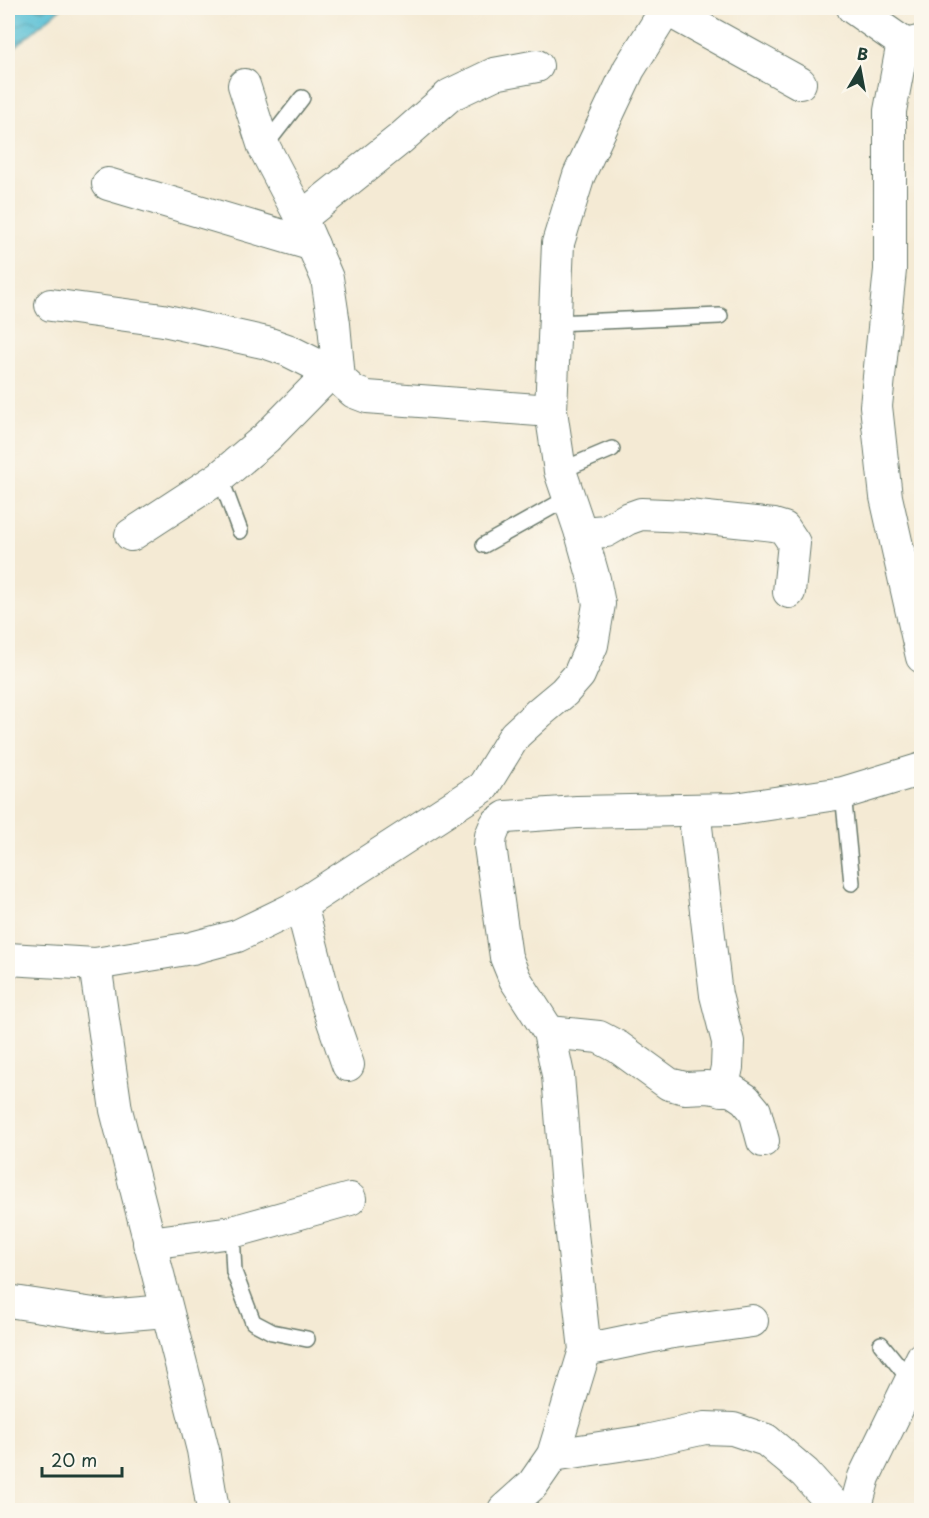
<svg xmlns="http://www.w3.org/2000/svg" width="929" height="1518" font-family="'Playpen Sans',sans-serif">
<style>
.water{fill:url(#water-waves);stroke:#3c7e84;stroke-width:1.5}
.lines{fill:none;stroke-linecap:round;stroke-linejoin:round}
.service-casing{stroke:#6a7a6c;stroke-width:18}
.minor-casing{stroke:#6a7a6c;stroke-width:34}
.service{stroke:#fff;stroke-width:15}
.minor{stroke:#fff;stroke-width:32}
</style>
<defs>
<pattern id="water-waves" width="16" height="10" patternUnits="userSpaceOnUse" patternTransform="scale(1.5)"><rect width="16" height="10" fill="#58c0d5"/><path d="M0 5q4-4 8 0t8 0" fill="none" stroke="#489dae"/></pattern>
</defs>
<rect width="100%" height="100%" fill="#fbf7ec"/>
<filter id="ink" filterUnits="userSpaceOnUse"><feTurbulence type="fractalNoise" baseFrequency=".0167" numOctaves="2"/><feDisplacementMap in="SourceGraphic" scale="12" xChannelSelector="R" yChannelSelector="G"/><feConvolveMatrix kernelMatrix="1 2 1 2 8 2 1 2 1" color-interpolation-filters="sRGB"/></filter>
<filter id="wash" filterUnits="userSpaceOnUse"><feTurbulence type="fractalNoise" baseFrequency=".008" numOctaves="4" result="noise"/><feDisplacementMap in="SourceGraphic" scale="24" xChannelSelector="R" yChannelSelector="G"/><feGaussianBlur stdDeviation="1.35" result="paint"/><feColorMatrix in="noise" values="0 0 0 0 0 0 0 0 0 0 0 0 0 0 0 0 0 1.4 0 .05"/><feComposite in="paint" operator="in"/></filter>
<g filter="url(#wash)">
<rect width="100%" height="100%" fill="#f4ead4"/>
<!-- water -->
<path class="water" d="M8,8H61L8,53Z"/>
</g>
<g filter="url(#ink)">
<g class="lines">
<!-- service casing -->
<g class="service-casing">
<g id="service">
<path d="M264,147L302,98"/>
<path d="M554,323L720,316"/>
<path d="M560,471L612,449"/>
<path d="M220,477L240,531"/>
<path d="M484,545L568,498"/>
<path d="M843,793L852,883"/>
<path d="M232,1232L234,1272L253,1322L272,1332L307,1339"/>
<path d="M881,1344L911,1381"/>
</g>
</g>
<!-- minor casing -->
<g class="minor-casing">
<g id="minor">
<path d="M853,8L906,45"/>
<path d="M666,9L800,83"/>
<path d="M922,41L906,45L901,53L890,111V270L876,406L886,497L922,657"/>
<path d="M244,85L264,147L301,218L327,278L334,324L339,379"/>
<path d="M108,184L313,245"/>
<path d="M301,218L400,139L450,95L494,74L537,66"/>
<path d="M51,305L163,320L267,343L287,350L331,372L354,392L367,397L551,411"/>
<path d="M581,533L606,531L627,519L641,514L688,516L774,525L784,528L794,543L789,592"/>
<path d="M131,535L220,477L266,438L331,372"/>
<path d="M694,810L716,995L728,1042L727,1067L722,1090"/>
<path d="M301,905L326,1001L348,1065"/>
<path d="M8,959L95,964L192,948L237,936L301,905L483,787L515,735L540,712L564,692L579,675L592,645L599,604L594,579L581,533L560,471L551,411L558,243L579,175L629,69L667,8"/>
<path d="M95,964L116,1110L203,1450L213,1510"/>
<path d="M549,1032L599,1037L618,1047L669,1084L685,1088L707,1087L733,1091L745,1099L755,1111L763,1141"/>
<path d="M149,1243L232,1232L350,1199"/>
<path d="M8,1301L107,1316L166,1311"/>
<path d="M585,1350L667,1333L752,1321"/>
<path d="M553,1455L646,1441L705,1428L733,1429L766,1440L805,1473L838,1510"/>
<path d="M504,1510L533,1484L553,1455L585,1350L567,1189L558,1075L549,1032L515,979L506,957L490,846L491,836L496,824L506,817L577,812L735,809L843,793L922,769"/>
<path d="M855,1510L864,1477L922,1358"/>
</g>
</g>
<!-- service -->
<use href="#service" class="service"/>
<!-- minor -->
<use href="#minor" class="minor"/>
</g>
</g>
<!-- margin -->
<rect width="929" height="1518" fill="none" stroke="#fbf7ec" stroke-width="30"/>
<!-- north arrow -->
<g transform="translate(860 69) rotate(10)" stroke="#fbf7ec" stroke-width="4.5" paint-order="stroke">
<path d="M0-4.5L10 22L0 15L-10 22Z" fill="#1f3d34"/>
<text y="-9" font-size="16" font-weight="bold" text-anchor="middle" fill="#1f3d34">B</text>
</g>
<!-- scale -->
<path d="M42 1467v9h80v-9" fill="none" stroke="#1f3d34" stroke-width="3"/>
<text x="51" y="1467" font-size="18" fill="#1f3d34" stroke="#fbf7ec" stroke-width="4.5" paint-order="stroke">20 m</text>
</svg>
